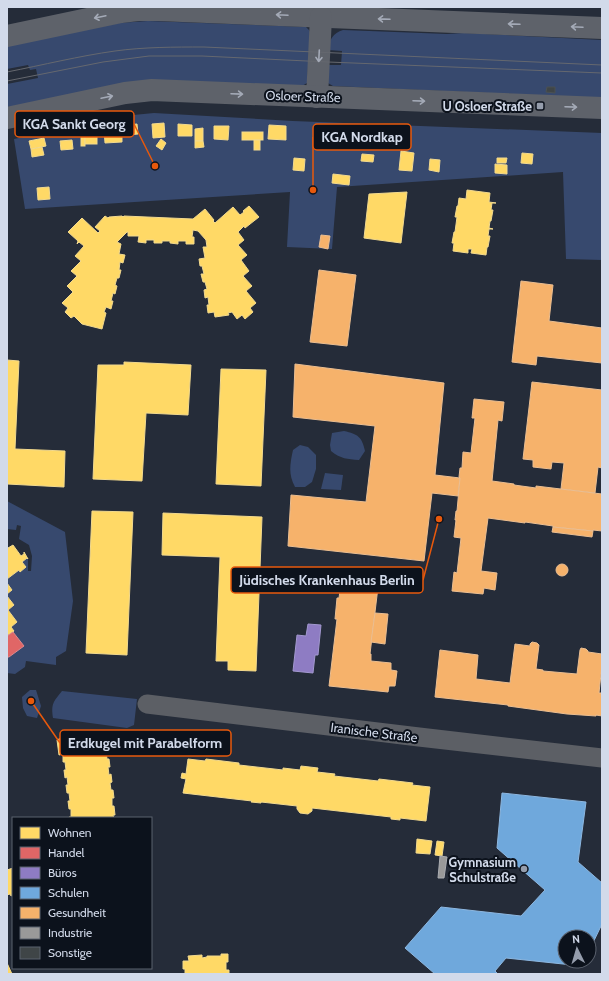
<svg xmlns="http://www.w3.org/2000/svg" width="609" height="981" font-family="Cabin,sans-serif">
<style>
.green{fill:#37496e}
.homes{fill:#ffd966;stroke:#f2d98e}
.shops{fill:#e06666;stroke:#dc898e}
.offices{fill:#8e7cc3;stroke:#a298cf}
.schools{fill:#6fa8dc;stroke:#8db7e0}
.health{fill:#f6b26b;stroke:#ebbe91}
.industry{fill:#999;stroke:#aaacb1}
.building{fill:#3f4547;stroke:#4b5153}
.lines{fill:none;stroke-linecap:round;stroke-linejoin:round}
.minor{stroke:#5c5f65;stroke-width:19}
.primary{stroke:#5e626a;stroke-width:22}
.tram{stroke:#65686f;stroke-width:1}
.oneway{stroke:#a4aab7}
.poi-dot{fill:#959dac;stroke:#0c121c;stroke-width:1.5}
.labels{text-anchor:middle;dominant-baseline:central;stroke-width:4;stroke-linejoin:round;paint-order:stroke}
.street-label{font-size:13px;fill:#d2daea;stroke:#0c121c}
.poi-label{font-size:13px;font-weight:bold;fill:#d2daea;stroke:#0c121c;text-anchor:end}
.leader{fill:none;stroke:#e8590c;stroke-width:1.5}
.callout-dot{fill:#e8590c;stroke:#0c121c;stroke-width:1.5}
.callout{fill:#0c121c;stroke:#e8590c;stroke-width:1.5}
.callout-label{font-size:14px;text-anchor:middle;font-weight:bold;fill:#d2daea}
</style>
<rect width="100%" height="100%" fill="#252c39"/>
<!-- green -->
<g class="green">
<path d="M148,21L306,27L309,30L310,32L307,83L302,86L7,107V84L38,78L36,69L30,70L28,65L7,69V46L119,23Z"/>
<path d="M343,30L447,34L464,33L602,40V98L333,86L328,83L327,65H341L342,51L328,50C329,40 333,33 343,30Z"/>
<path d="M154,113L293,121L602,133V260L566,259L563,172L337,187L332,249L287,247L290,192L25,209L14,139L123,116Z"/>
<path d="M344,431C358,434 362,437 365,451L359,460C347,459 341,459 331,451L330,445L332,433Z"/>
<path d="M300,445L308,447L316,455V469L312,482L305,487H295C288,474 290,464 293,450Z"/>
<path d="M325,473L343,475L341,490L321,489Z"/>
<path d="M7,501L65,532L73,601L66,651L56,657V665L26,661L25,667L15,674L7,673V657H9L23,646L13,632L11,627L17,622L8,610L14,605L7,596V594L12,590L7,583V579L19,570L20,572L26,567L22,562L27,558L28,559V571H31L32,556L29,545L19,539L21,526L17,525L16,530L7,529Z"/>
<path d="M30,690H36L41,706L37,718L27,716L23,708L22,697Z"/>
<path d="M62,691L137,699L134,725L127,728L53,718C51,704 53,702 62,691Z"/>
</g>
<!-- homes -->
<g class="homes">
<path d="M164,123L165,137L153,138L152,124Z"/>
<path d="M137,124L138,134L128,135L127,125Z"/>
<path d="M178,124L192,125V136H178Z"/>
<path d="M269,125L286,126V140L268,139Z"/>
<path d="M214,126H229L228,140L214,139Z"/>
<path d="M203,128V141H195V129Z"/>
<path d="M122,129V142L105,143L104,130Z"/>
<rect x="242" y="132" width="21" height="8"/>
<rect x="81" y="135" width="4" height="11"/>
<rect x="85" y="135" width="12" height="9"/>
<path d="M44,138L46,146L31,149L29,141Z"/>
<path d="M161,139L166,143L162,150L156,146Z"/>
<path d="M72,140L73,149L61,150L60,141Z"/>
<rect x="254" y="140" width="6" height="10"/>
<path d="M195,141H203L204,147L195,148Z"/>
<path d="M42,147L44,155L32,157L31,149Z"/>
<path d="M401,151L414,153L412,171L399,170Z"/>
<path d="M522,153L533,154L532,164L521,163Z"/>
<path d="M362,154L374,155L373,162L361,161Z"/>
<path d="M294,158L305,159L304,171L293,170Z"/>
<path d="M497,158H507L506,163H497Z"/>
<path d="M430,159L440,160L439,172L429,170Z"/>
<path d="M495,164L507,165V174L495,173Z"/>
<path d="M333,174L350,176L349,185L332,183Z"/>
<path d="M49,187L50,199L38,200L37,188Z"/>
<path d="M467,190L490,193L489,202L496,203H492L491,210H493L491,221H490L489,228L493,229H489L488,236H490L488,247H487L486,255L471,253L472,249H468V253L453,251L454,243H452L454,232H455L457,217H455L457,206H458L459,198L466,199Z"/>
<path d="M407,192L401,243L364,238L369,194Z"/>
<path d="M249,206L259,217L245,228L244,226L238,232L244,240L238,245L247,255L241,260L249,271L243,276L252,286L246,291L256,303L250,308L253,312L245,319L242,315L237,319L232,312L228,313L229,315L215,317L214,312L208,313L207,305H209L208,297L205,298L204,290L207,289L205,282H203L201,274H204L202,266H200L199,259L205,258L203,247H207L206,240L198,231L193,230L192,237H194V244H186V241H178V244L170,243V241H162V243H154V240H146V243L138,242L139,236H128V232H127L117,242L121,244L119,254L125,255L123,263L120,262L119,270H121L119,278H117L115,285L117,286L115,294L113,293L111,301H113L111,309L106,307L104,312L106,313L102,329L82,324L74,316L71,318L65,312L68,308L62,303L73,292L67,286L77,276L71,271L81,261L75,256L84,246L79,242L77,244L78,241L68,232L82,218L98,233L100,231L95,227L105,216L108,218L109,217L122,216L123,217L124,216L193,219L205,209L214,220L213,221L215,223L233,207L240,215L244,212L243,211Z"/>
<path d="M7,360L19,361L15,449L65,451L64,487L7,484Z"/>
<path d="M124,362L191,365L188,415L146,413L142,481L93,479L98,365H124Z"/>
<path d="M221,369L266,370L261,486L216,484Z"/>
<path d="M92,511L133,512L127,655L86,653Z"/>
<path d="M163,513L262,517L256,671L228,670V661H216L220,557L162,555Z"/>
<path d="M13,545L21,556L24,554V552L28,559L27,558L22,562L26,567L20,572L19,570L7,579V546L8,548Z"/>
<path d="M7,583L12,590L7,594Z"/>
<path d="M7,596L14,605L8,610L17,622L11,627L14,631L7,636Z"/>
<path d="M98,734L102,744L108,743L109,751H106L107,759H109L110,767H108L109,775L111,774L112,782L110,783L111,790H113L114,798H112V806H114L115,815H113L114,818H70L69,817H71V809H69L68,801H70L69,793H67L66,785H68L67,777L65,778L64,770H66L65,762H63V754L59,755L57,740L67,735L78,736L79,740L83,739L84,742Z"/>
<path d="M188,759L205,761L206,759L239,763V765L283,770V768L300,770L301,766L318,768L317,772L335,774L334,776L378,781L379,779L413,783L412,785L430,787L426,821L400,818V820L391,819V817L312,808V811L308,814L300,813L297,809V806L261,802V803L251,802L252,801L183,793L186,779L181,778L182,773L186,774Z"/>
<path d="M417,839L432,841L430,854L416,853Z"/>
<path d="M437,841L444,842L442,856L435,855Z"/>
<path d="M13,868V895L11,896L10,894L7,895V870Z"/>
<path d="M221,954H228V962H226V970H229V974H185V969H183V961H189L188,956L202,955V958L207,957V956H221Z"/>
<path d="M7,963L12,974H7Z"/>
</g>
<!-- shops -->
<path class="shops" d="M13,632L24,646L9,657H7V636Z"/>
<!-- offices -->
<path class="offices" d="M308,624L321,625L318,655H315L313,673L293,671L297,635L306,636Z"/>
<!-- schools -->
<path class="schools" d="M502,793L586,802L578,862L602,883V924L589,951V937H565V961H584L582,966L506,958L495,971L498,974H435L405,948L441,907L521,916L545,890L497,848Z"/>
<!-- health -->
<g class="health">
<path d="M321,235L330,236L328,249L319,247Z"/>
<path d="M319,270L356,275L347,346L310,342Z"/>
<path d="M521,281L553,285L549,321L602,328V363L537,356L536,365L512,362Z"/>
<path d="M295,364L444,383L435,475L460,478L458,496L432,493L424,561L288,546L291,495L366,502L375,426L293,417Z"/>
<path d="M532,382L602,390V468L598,467L595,493L561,489L564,463L552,462L551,469L533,467V460L523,459Z"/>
<path d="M474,399L504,402L502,421L498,420L492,481L514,484V485L536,488V486L602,494V531L593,530V531L553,527V526L525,522V523L488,518L481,571L497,573L495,590L484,588L483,594L452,591L454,572L457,573L461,538L454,537L456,520H455L456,511H457L460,478L459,477L460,468H462L463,452L471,453L475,418H472Z"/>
<path d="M553,527L593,531L592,537L552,532Z"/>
<circle cx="562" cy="570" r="6"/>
<path d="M341,583L378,587L370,654H371V661L391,663V670L397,671L395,686H389L388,692L329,686L337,619H335L337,598H339Z"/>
<path d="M375,613L388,614L385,644L371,642Z"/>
<path d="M532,642L537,643L539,645L536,669L543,670V671L577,674L580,650L581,648L586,649L588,651V652L602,654V664L599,693H602V716L596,715V716L567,714L508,706V705L435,697L440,650L478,655L476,679L510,683L515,644L530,646V644Z"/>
</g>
<!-- industry -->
<path class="industry" d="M440,856L447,857L444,878H438Z"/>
<!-- building -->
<path class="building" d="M547,87H555V93L546,92Z"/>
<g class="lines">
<!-- minor -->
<path class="minor" d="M147,704L419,737L602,758"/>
<!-- primary -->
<g class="primary">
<path d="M7,36L121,12L138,10H158L602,28"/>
<path d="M317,97L321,17"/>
<path d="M7,118L125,93L152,90L602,108"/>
</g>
<!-- tram -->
<g class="tram">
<path d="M7,72C43,65 79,56 115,51C144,47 174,47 204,47L602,65"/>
<path d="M7,81L103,62L149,56H202L328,62L602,73"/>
</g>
</g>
<!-- one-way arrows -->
<defs><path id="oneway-shaft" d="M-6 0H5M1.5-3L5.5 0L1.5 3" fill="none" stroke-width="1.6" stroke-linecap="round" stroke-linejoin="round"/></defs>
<g class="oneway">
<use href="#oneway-shaft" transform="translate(282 15) rotate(-177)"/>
<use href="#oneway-shaft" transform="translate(100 17) rotate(168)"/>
<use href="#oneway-shaft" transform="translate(384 19) rotate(-178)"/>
<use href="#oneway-shaft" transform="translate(514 24) rotate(-178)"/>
<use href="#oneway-shaft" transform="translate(577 27) rotate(-177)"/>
<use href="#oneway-shaft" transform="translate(319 56) rotate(93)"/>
<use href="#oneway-shaft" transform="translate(237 94) rotate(2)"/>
<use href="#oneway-shaft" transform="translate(107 97) rotate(-12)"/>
<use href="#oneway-shaft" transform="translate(419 101) rotate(2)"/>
<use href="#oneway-shaft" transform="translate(571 107) rotate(2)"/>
</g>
<!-- markers -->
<g class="poi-dot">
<rect x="536" y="102" width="8" height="8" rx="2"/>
<circle cx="524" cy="869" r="4"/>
</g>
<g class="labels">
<!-- street labels -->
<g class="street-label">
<text transform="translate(303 96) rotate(2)">Osloer Straße</text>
<text transform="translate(374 732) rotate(7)">Iranische Straße</text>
</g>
<!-- poi labels -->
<g class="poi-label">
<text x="532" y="106">U Osloer Straße</text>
<text x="516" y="862">Gymnasium<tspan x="516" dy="15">Schulstraße</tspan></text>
</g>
</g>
<!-- callouts -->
<path class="leader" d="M155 166L134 124M313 190L313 137M439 519L423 580M31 701L60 743"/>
<g class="callout-dot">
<circle cx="155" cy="166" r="4"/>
<circle cx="313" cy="190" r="4"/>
<circle cx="439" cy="519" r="4"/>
<circle cx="31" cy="701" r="4"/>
</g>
<g class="callout">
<rect x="15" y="111" width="119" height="26" rx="4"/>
<rect x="313" y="124" width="98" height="26" rx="4"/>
<rect x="231" y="567" width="192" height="26" rx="4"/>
<rect x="60" y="730" width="171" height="26" rx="4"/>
</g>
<g class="callout-label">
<text x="74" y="129">KGA Sankt Georg</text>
<text x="362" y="142">KGA Nordkap</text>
<text x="327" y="585">Jüdisches Krankenhaus Berlin</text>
<text x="145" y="748">Erdkugel mit Parabelform</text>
</g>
<!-- border -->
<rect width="609" height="981" fill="none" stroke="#d2daea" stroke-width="16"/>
<!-- legend -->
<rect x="12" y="817" width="140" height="152" fill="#0c121c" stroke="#5b626e"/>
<rect x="20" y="827" width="20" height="12" fill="#ffd966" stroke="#5b626e"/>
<text x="48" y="837" font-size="12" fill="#d2daea">Wohnen</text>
<rect x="20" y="847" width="20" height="12" fill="#e06666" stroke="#5b626e"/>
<text x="48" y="857" font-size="12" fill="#d2daea">Handel</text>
<rect x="20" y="867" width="20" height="12" fill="#8e7cc3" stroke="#5b626e"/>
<text x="48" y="877" font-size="12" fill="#d2daea">Büros</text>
<rect x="20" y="887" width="20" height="12" fill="#6fa8dc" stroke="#5b626e"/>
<text x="48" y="897" font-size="12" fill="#d2daea">Schulen</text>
<rect x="20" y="907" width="20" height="12" fill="#f6b26b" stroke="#5b626e"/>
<text x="48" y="917" font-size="12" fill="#d2daea">Gesundheit</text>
<rect x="20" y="927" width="20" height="12" fill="#999999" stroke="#5b626e"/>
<text x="48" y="937" font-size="12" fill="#d2daea">Industrie</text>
<rect x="20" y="947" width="20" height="12" fill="#3f4547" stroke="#5b626e"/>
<text x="48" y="957" font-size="12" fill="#d2daea">Sonstige</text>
<!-- north arrow -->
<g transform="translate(577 949) rotate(355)"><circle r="19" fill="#0c121c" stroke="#5b626e"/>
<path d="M0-3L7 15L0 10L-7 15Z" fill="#959dac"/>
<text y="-6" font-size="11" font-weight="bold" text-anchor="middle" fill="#d2daea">N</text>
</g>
</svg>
